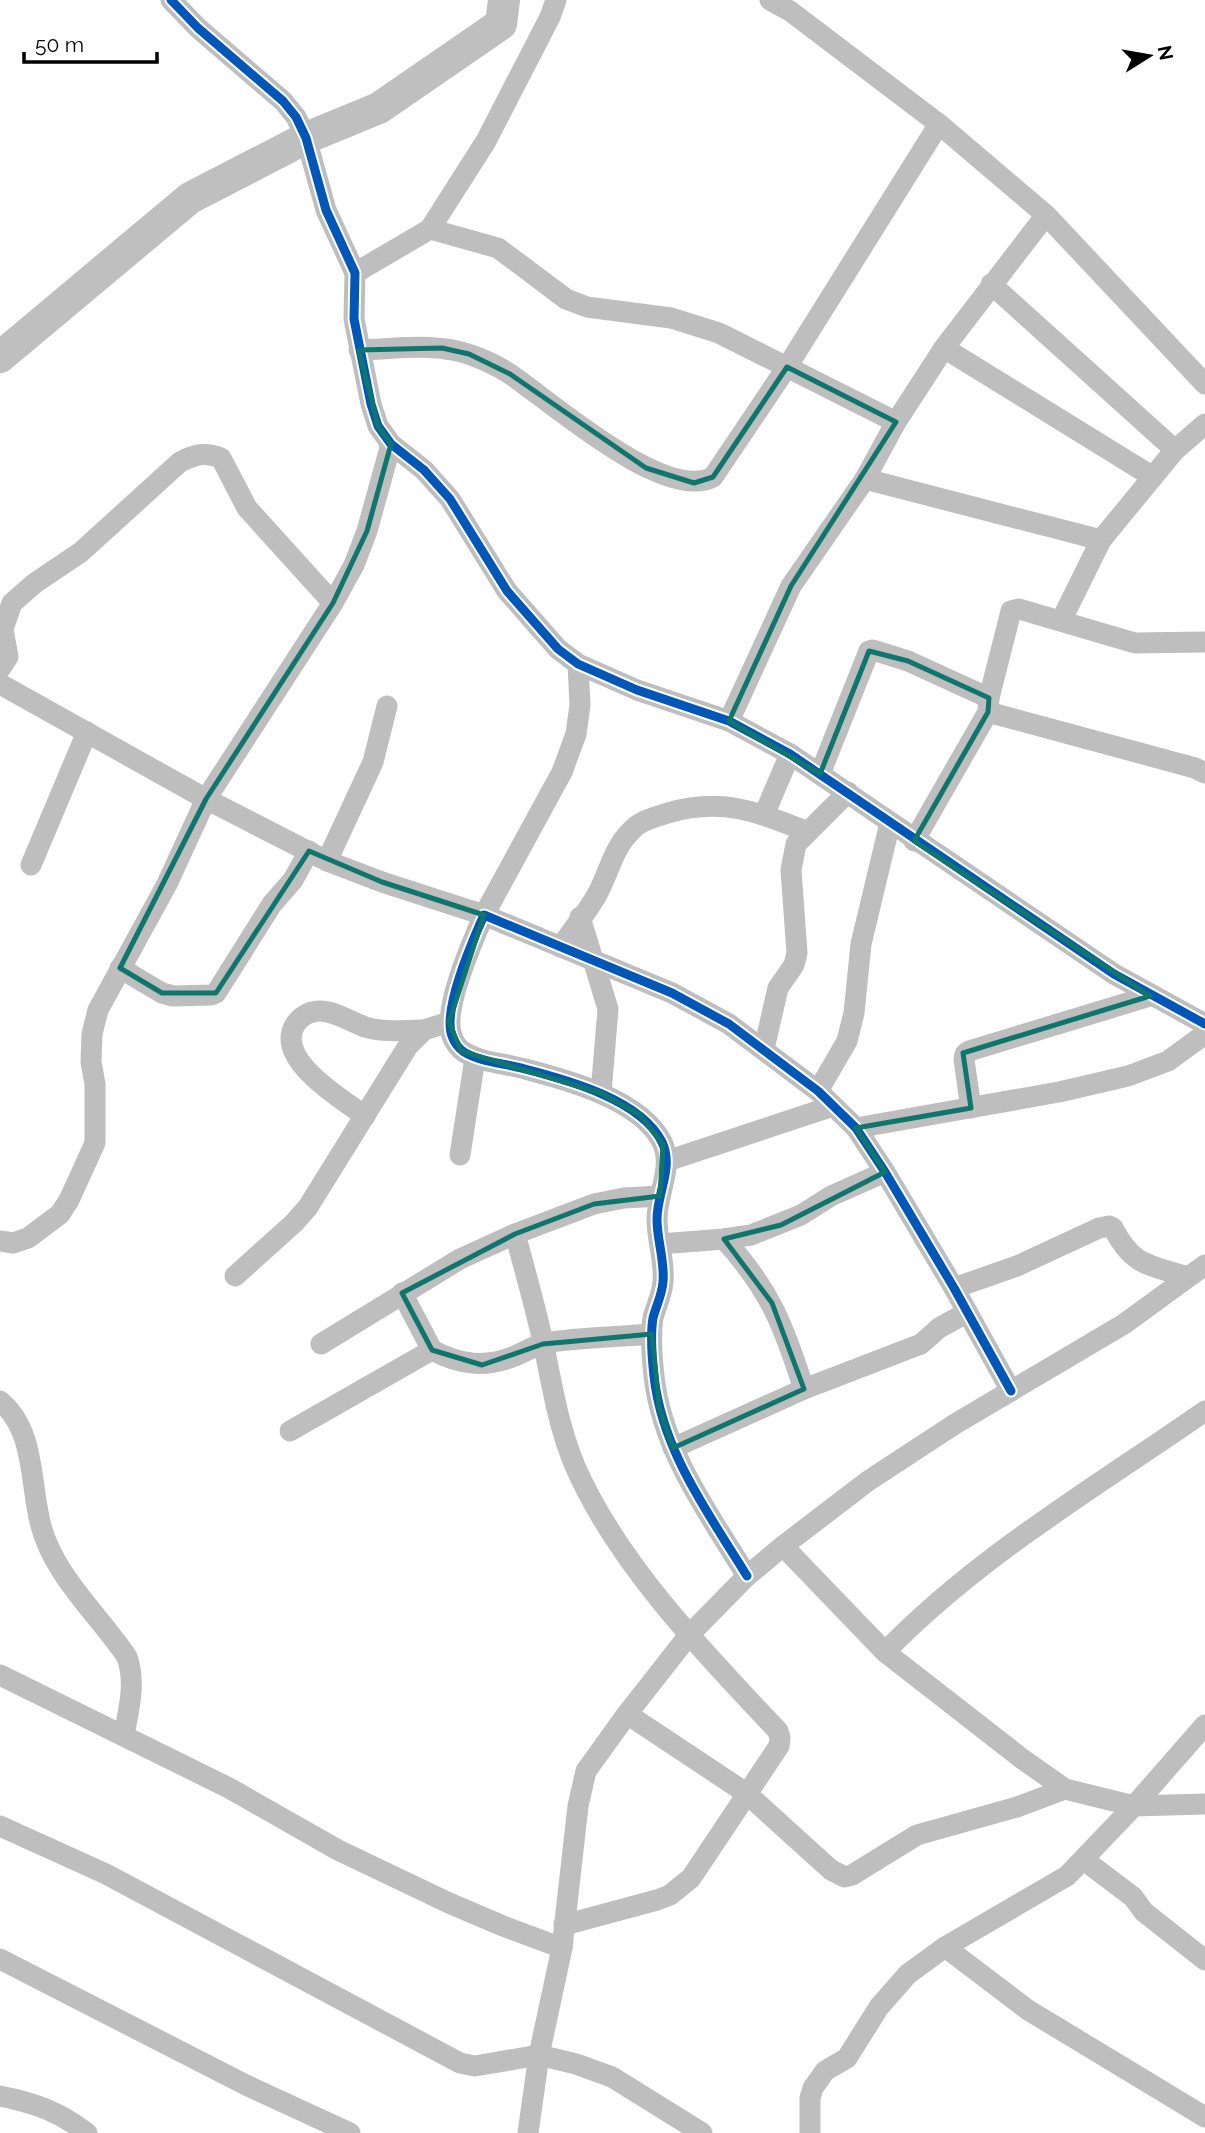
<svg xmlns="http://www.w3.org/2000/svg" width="1205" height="2133" font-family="Raleway,sans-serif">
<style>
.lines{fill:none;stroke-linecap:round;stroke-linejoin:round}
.river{stroke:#bfbfbf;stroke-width:32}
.street{stroke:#bebebe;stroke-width:21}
.cycleway-casing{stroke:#fff;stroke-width:13}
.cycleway{stroke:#0057b8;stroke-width:9}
.marked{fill:none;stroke:#0f766e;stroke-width:5;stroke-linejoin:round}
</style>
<rect width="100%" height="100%" fill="#fff"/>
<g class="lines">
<!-- river -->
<path class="river" d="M0,357L190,198L306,138L379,108L501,24L504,0"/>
<!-- street -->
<g class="street">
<path d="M171,0L198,28L283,101L296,117L306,138L326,210L355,273L354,319L371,404L378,426L391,444L424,470L450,499L507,591L558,649L578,664L637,690L729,721L790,754L1114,974L1205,1024"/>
<path d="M770,0L790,11L939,124L1046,215L1205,384"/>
<path d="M430,229L498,248L566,299L587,307L671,318L719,333L896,422"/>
<path d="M355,273L430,229L486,141L550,17L556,0"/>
<path d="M991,284L1175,450"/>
<path d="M944,348L1153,477"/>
<path d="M359,350C396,349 437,342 471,355C485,360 498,366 510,374C550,401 665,503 713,477L787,367L939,124"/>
<path d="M865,479L1101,540"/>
<path d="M1061,621L1101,540L1175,450L1205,424"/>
<path d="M0,669L8,657L3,629L12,603L35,583L81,552L180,462C195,454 205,452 221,458L247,508L333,603"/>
<path d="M0,684L206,799L327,861L382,882L484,915L562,772L576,734L580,705L578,664"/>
<path d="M988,712L1195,768L1205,773"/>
<path d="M729,721L791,586L865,479L896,422L944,348L1046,215"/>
<path d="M820,774L869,651L873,650L908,661L989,698"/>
<path d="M764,815L790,754"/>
<path d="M914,841L988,712L989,698L1011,611L1019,609L1135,643L1205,642"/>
<path d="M327,861L373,762L387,706"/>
<path d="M31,865L87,732"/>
<path d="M580,917L608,1009L601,1093"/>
<path d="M561,947C572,930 585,915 595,898C608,877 612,850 630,832C640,820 653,818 668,813C723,797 757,812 808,832"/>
<path d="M120,968L162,993L173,996L211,995L216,993L272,904L293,880L309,851"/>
<path d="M764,1049L778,988L794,965L797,953L791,870L796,844L848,792"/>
<path d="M818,1091L847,1041L854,1013L861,944L890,823"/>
<path d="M971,1108L964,1060L965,1054L969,1051L1150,996"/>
<path d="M365,1116C342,1099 270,1057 297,1022C303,1015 310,1011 320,1011C335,1011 351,1022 365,1027C384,1033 404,1030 424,1030"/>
<path d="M856,1128L1059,1092L1128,1076L1168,1061L1205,1034"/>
<path d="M460,1155L475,1058"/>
<path d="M667,1161L833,1106"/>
<path d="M515,1234C525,1270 535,1306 543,1342C552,1384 558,1426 575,1466C617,1563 705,1654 778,1731L780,1738L779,1746L691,1878L670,1895L657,1900L564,1925"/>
<path d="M724,1239C770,1290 783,1324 804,1389"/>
<path d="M0,1241L13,1243L28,1238L60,1214L69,1200L95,1143V1084L91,1062L92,1034L98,1010L167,884L206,799L333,603L354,565L367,531L391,444"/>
<path d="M660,1244L724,1239L751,1235L801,1215L831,1196L885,1172"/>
<path d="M235,1276L294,1223L308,1207L408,1046L424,1030L449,1022"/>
<path d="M954,1288L1017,1266L1099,1228L1109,1226L1113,1228C1133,1267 1150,1265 1188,1277"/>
<path d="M321,1344L460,1259L515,1234L594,1204L624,1198L660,1196"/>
<path d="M432,1350C460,1365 485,1368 515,1356C524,1352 534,1346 545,1343C577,1337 619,1337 652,1334"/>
<path d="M0,1401C35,1430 30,1481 40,1522C52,1574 98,1614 127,1657C136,1683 129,1708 124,1735"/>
<path d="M290,1431L432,1350L402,1293"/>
<path d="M673,1448L804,1389L921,1344L939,1328L966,1313"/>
<path d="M783,1546L885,1652C978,1556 1096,1487 1205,1411"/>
<path d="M747,1576C709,1514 662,1451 654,1376C652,1358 650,1336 653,1318C656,1306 662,1295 663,1282C665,1261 657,1241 657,1219C657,1193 674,1167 662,1142C641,1100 568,1080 525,1069C505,1063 482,1063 464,1052C459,1049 454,1042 452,1036C442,1010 473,940 484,915L672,993L729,1024L818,1091L856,1128L885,1172L954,1288L1011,1391"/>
<path d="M885,1652L1021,1758L1065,1789L1134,1806L1205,1804"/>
<path d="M0,1675L229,1788L338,1850L449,1903L503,1926L562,1948"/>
<path d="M627,1714L746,1793L831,1870L845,1877L852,1875L917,1835L1017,1807L1065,1789"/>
<path d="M0,1826L106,1874L460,2063L475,2066L539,2055L576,2064L612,2077L702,2133"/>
<path d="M1084,1860L1133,1897L1144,1912L1205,1960"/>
<path d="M945,1947L1028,2010L1205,2117"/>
<path d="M0,1959L246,2085L350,2133"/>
<path d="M0,2096C35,2103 58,2111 87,2133"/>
<path d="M528,2133L539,2055L562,1948L578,1806L586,1771L627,1714L689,1635L747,1576L783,1546L868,1481L955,1424L1124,1324L1205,1265"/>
<path d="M810,2133V2098L813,2088L825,2071L847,2058L879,2007L908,1974L945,1947L1067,1876L1134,1806L1205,1725"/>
</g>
<!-- cycleway casing -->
<g class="cycleway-casing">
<g id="cycleway">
<path d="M171,0L198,28L283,101L296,117L306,138L326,210L355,273L354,319L371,404L378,426L391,444L424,470L450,499L507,591L558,649L578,664L637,690L729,721L790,754L1114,974L1205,1024"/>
<path d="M747,1576C709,1514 662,1451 654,1376C652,1358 650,1336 653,1318C656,1306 662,1295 663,1282C665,1261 657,1241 657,1219C657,1193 674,1167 662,1142C641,1100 568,1080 525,1069C505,1063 482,1063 464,1052C459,1049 454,1042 452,1036C442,1010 473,940 484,915L672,993L729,1024L818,1091L856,1128L885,1172L954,1288L1011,1391"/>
</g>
</g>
<!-- cycleway -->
<use href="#cycleway" class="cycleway"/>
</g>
<!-- marked area -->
<path class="marked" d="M442,348L469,354L510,374L646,468L694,483L713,477L787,367L896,422L791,586L729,721L820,774L869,651L908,661L989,698L988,712L914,841L1150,996L963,1053L971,1108L856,1128L885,1172L781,1225L724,1239L772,1303L804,1389L673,1448L659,1407L652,1334L543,1344L482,1365L432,1350L402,1293L515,1234L594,1204L660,1196L663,1144L640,1115L601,1093L461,1051L449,1022L484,915L382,882L309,851L216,993H162L120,968L206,799L333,603L367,531L391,444L378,426L359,350Z"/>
<!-- north arrow -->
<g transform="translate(1149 56) rotate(79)" stroke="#ffffff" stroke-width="5" paint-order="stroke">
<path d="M0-5L12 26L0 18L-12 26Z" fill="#000000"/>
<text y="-10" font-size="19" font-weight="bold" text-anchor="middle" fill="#000000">N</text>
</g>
<!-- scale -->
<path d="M24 52v10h133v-10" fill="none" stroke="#000000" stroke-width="3.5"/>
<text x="35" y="52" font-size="21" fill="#000000" stroke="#ffffff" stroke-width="5" paint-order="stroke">50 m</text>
</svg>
